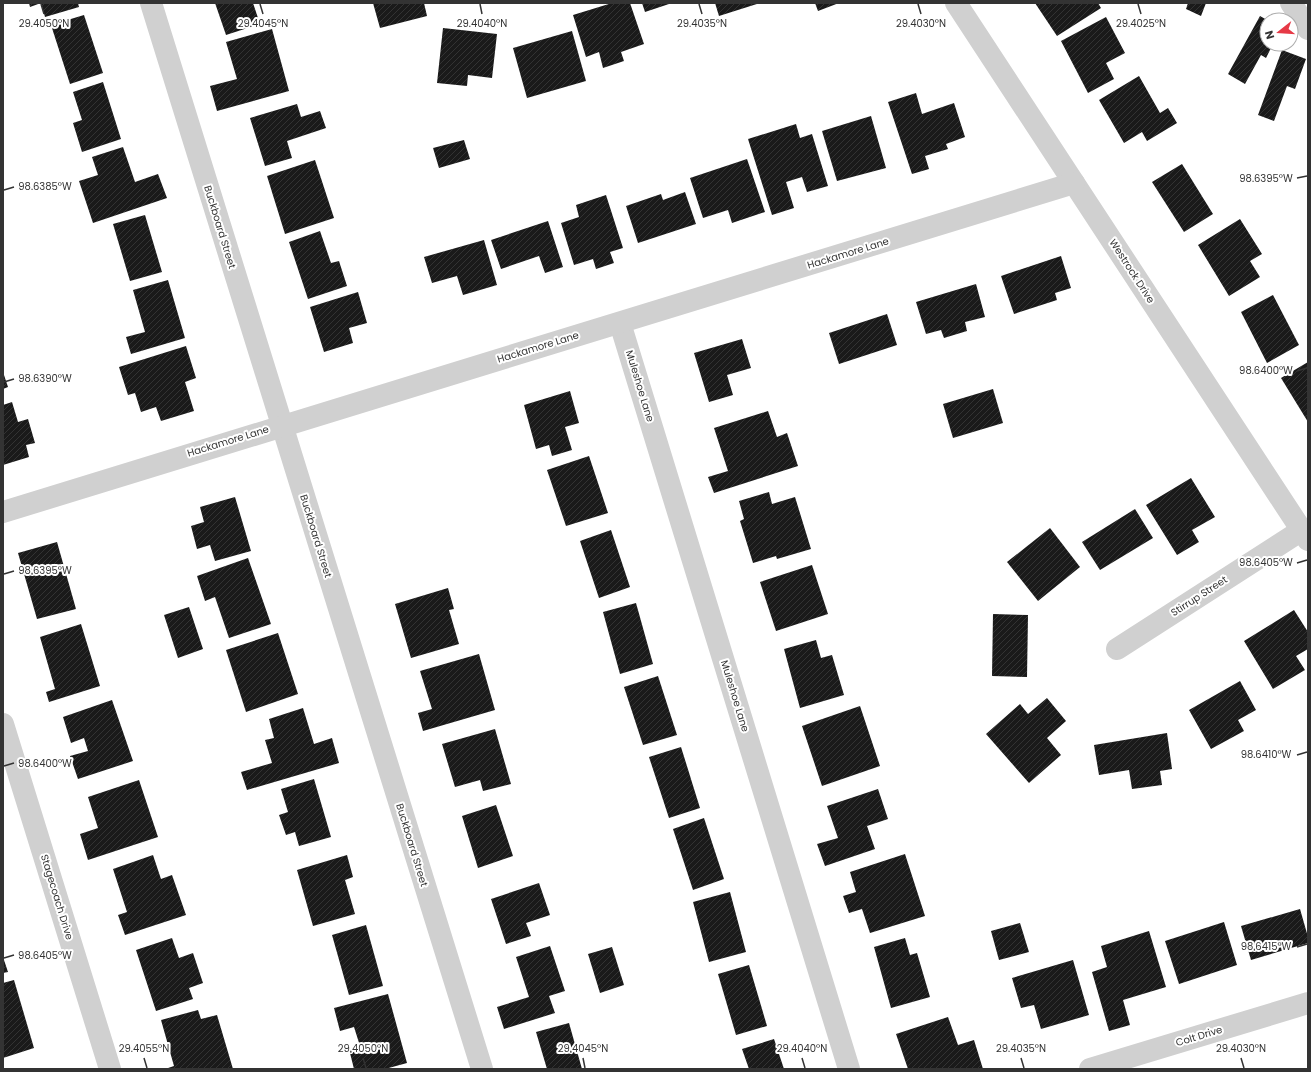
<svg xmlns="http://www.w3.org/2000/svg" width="1311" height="1072" font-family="Poppins,sans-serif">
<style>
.building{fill:url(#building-hatch)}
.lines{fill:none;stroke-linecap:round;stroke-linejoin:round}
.minor{stroke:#d0d0d0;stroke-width:22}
.ticks{fill:none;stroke:#333;stroke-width:1.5}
.labels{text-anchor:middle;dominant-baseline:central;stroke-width:4;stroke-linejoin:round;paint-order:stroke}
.street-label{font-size:10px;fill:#333;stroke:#fff}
.ticks-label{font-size:10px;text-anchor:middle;fill:#333;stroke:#fff;stroke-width:4;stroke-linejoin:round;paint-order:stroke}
</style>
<defs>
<pattern id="building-hatch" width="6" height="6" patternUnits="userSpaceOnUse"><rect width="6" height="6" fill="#1a1a1a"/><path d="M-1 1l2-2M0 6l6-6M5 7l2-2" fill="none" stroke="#333"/></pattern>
</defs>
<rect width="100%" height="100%" fill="#fff"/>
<!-- building -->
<g class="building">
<path d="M29,3H78L79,7L45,17L41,3L30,7Z"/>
<path d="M215,3H253L260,24L226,35Z"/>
<path d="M373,3H424L427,16L380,28Z"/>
<path d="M612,3H630L644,44L621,52L624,61L603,68L599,52L586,57L573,15Z"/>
<path d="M642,3H672L645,12Z"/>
<path d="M715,3H760L719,16Z"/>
<path d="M815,3H839L818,11Z"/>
<path d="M1035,3H1098L1101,8L1057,36Z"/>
<path d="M1188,3H1206L1201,16L1186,9Z"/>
<path d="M84,15L103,73L70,84L51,25Z"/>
<path d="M1260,16L1267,20V44H1273L1266,58L1261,55L1245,84L1228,74Z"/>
<path d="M1106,17L1125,53L1106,63L1114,79L1088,93L1061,41Z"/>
<path d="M443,28L497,34L492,78L468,75L467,86L437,83Z"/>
<path d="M272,29L289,91L217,111L210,86L237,79L226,42Z"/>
<path d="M572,31L586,81L527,98L513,48Z"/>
<path d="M1282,50L1306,59L1295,89L1287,86L1274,121L1258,115Z"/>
<path d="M1139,76L1160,113L1168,108L1177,123L1147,141L1142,132L1124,143L1099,100Z"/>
<path d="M103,82L121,139L82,152L73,123L82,120L73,92Z"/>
<path d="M916,93L922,114L954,103L965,137L946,144L948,149L925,156L929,169L912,174L888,102Z"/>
<path d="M297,104L301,117L320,111L326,128L287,141L292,158L265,166L250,118Z"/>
<path d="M871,116L886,168L837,181L822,131Z"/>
<path d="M796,124L800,138L812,134L828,186L807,192L802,177L786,182L794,208L772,215L748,139Z"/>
<path d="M464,140L470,159L439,168L433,148Z"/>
<path d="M123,147L135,182L158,174L167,198L93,223L79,181L98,175L92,157Z"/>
<path d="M747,159L765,212L732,223L728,210L703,218L690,178Z"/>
<path d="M315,160L334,218L285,234L267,176Z"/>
<path d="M1182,164L1213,214L1184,232L1152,182Z"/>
<path d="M685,192L696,224L638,243L626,206L661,194L663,200Z"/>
<path d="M606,195L623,248L610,252L614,263L596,269L593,259L574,265L561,223L579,217L576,205Z"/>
<path d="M145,215L162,272L130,281L113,224Z"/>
<path d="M1240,219L1262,254L1250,261L1260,277L1229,296L1198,245Z"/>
<path d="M548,221L563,267L545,273L539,256L501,269L491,240Z"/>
<path d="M320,231L331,263L339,261L347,286L308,299L289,242Z"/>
<path d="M484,240L497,285L463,295L457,276L432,283L424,257Z"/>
<path d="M1061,256L1071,288L1055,293L1057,300L1014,314L1001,276Z"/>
<path d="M168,280L185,338L131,354L126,337L145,332L133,290Z"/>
<path d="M976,284L985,317L965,322L967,331L944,338L941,330L926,334L916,302Z"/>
<path d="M358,292L367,323L349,328L353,343L324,352L310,307Z"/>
<path d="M1273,295L1299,345L1267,363L1241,312Z"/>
<path d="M887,314L897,345L839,364L829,333Z"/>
<path d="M742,339L751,368L727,375L733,395L709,402L694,353Z"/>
<path d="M186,346L196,378L185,382L194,411L161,421L156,407L141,412L135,393L128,395L119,367Z"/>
<path d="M1308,362V422L1281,378Z"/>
<path d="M3,372L8,387L3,389Z"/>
<path d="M993,389L1003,423L953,438L943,404Z"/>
<path d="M570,391L579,423L565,427L572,450L552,456L549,445L536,449L524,405Z"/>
<path d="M12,402L18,422L28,419L35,443L26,445L29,457L3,465V405Z"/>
<path d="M768,411L777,437L787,433L798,466L714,493L708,477L728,471L714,428Z"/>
<path d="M589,456L608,513L566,526L547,470Z"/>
<path d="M1191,478L1215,517L1192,530L1199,542L1177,555L1146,505Z"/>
<path d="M769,492L772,504L795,497L811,549L777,559L776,556L753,563L740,521L744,519L739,501Z"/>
<path d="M235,497L251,551L215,561L210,545L197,549L191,526L204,522L200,507Z"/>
<path d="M1135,509L1153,538L1100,570L1082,542Z"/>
<path d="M1050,528L1080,567L1038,601L1007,562Z"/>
<path d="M611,530L630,587L599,598L580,541Z"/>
<path d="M57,542L76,609L37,619L18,553Z"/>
<path d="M248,558L271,624L229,638L215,597L205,601L197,576Z"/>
<path d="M812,565L828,614L776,631L760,582Z"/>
<path d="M448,588L454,609L449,610L459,644L411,658L395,604Z"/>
<path d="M636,603L653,664L620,674L603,612Z"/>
<path d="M189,607L203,649L178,658L164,615Z"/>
<path d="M1294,610L1308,632V649L1296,656L1305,670L1273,689L1244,641Z"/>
<path d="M993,614L1028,615L1027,677L992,676Z"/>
<path d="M81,624L100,686L49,702L46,692L55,689L40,637Z"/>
<path d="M278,633L298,694L246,712L226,650Z"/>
<path d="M816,640L821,658L832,655L844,695L800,708L784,649Z"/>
<path d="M479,654L495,710L423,731L418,713L432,709L420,671Z"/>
<path d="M658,676L677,735L643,745L624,687Z"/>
<path d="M1240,681L1256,710L1238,720L1244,731L1211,749L1189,710Z"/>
<path d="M1047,698L1066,721L1047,738L1061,755L1029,783L986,734L1020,704L1028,714Z"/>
<path d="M112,700L133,761L78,779L70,756L88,751L84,738L71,743L63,717Z"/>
<path d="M860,706L880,766L822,786L802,726Z"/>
<path d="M303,708L314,744L332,738L339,763L247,790L241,772L272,763L265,740L274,738L269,719Z"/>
<path d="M495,729L511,784L483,791L480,780L455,787L442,744Z"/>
<path d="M1167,733L1172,769L1160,771L1162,785L1132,789L1129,770L1099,775L1094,745Z"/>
<path d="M681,747L700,808L669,818L649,757Z"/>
<path d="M314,779L331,837L299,846L295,832L286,835L279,815L288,812L281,789Z"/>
<path d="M139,780L158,837L88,860L80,834L98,828L88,797Z"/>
<path d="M878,789L888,819L867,826L875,849L825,866L817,844L838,838L827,806Z"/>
<path d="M496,805L513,856L478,868L462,816Z"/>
<path d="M704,818L724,879L693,890L673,829Z"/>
<path d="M905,854L925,916L870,933L862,909L849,913L843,896L856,892L850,872Z"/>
<path d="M153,855L161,879L172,875L186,915L125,935L118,915L127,912L113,869Z"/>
<path d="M347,855L353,877L345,880L355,914L313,926L297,870Z"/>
<path d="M539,883L550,915L526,923L531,936L506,944L491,899Z"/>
<path d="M730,892L746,952L709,962L693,902Z"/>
<path d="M1300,909L1308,937V943L1251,960L1241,926Z"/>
<path d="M1224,922L1237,965L1179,984L1165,941Z"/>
<path d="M1020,923L1029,952L999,960L991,931Z"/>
<path d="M366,925L383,986L349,995L332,935Z"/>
<path d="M1149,931L1166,987L1123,1000L1130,1025L1109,1031L1092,972L1107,967L1101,946Z"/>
<path d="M172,938L179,958L193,953L203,983L189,988L193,999L156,1011L136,950Z"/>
<path d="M905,938L910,955L917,953L930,997L891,1008L874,947Z"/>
<path d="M550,946L565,991L549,996L555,1013L504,1029L497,1007L529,997L516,957Z"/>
<path d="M612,947L624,985L600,993L588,954Z"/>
<path d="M3,957L8,972L3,973Z"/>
<path d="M1073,960L1089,1015L1041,1029L1034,1005L1021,1008L1012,978Z"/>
<path d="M749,965L767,1026L736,1035L718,974Z"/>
<path d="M14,980L34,1048L3,1058V983Z"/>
<path d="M388,994L407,1063L385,1069H354L349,1049L360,1046L354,1027L340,1031L334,1008Z"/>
<path d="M198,1010L201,1019L217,1015L233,1069H165L174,1066L161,1020Z"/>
<path d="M948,1017L958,1045L974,1040L983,1069H908L896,1034Z"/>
<path d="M569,1023L582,1069H547L536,1032Z"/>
<path d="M774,1039L784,1069H749L742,1049Z"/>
</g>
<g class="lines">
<!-- minor -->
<g class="minor">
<path d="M151,3L482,1069"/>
<path d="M956,3L1308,540"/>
<path d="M1291,3L1308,29"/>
<path d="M620,323L849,1069"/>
<path d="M3,512C359,400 717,293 1074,183"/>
<path d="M1117,649L1302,530"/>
<path d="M3,724L110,1069"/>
<path d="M1090,1069L1308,1003"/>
</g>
</g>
<!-- ticks -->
<path class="ticks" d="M41,4L44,14M260,4L263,14M480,4L482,14M699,4L702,14M918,4L921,14M1138,4L1141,14M1297,178L1307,176M4,190L14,187M1297,371L1307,368M4,382L14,379M1297,563L1307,560M4,574L14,571M1297,755L1307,752M4,766L14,763M1297,947L1307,944M4,958L14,955M144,1058L147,1068M363,1058L366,1068M583,1058L585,1068M802,1058L805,1068M1021,1058L1024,1068M1241,1058L1244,1068"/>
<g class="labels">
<!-- street labels -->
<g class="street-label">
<text transform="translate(220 227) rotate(73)">Buckboard Street</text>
<text transform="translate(848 253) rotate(-17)">Hackamore Lane</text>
<text transform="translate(1132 271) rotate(57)">Westrock Drive</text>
<text transform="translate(538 347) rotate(-17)">Hackamore Lane</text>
<text transform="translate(640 386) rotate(73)">Muleshoe Lane</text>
<text transform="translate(228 441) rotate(-17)">Hackamore Lane</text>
<text transform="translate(316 536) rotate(73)">Buckboard Street</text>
<text transform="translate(1199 596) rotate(-33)">Stirrup Street</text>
<text transform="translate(735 696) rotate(73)">Muleshoe Lane</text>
<text transform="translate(412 845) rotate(73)">Buckboard Street</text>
<text transform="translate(57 897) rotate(73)">Stagecoach Drive</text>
<text transform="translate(1199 1036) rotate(-17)">Colt Drive</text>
</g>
</g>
<g class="ticks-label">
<text x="702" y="27">29.4035°N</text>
<text x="921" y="27">29.4030°N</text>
<text x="44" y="27">29.4050°N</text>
<text x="263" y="27">29.4045°N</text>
<text x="482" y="27">29.4040°N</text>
<text x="1141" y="27">29.4025°N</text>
<text x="1266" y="182">98.6395°W</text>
<text x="45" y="190">98.6385°W</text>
<text x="1266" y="374">98.6400°W</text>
<text x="45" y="382">98.6390°W</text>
<text x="1266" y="566">98.6405°W</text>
<text x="45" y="574">98.6395°W</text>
<text x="1266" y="758">98.6410°W</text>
<text x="45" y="767">98.6400°W</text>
<text x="1266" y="950">98.6415°W</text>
<text x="45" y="959">98.6405°W</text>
<text x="144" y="1052">29.4055°N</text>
<text x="363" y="1052">29.4050°N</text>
<text x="583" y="1052">29.4045°N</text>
<text x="802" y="1052">29.4040°N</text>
<text x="1021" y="1052">29.4035°N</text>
<text x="1241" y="1052">29.4030°N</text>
</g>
<!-- border -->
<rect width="1311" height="1072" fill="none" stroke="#333333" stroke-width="8"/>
<!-- north arrow -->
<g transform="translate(1279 32) rotate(253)"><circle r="19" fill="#ffffff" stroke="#adadad"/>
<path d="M0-3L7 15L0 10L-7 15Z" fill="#e63946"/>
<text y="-6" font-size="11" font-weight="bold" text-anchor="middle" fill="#333333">N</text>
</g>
</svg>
